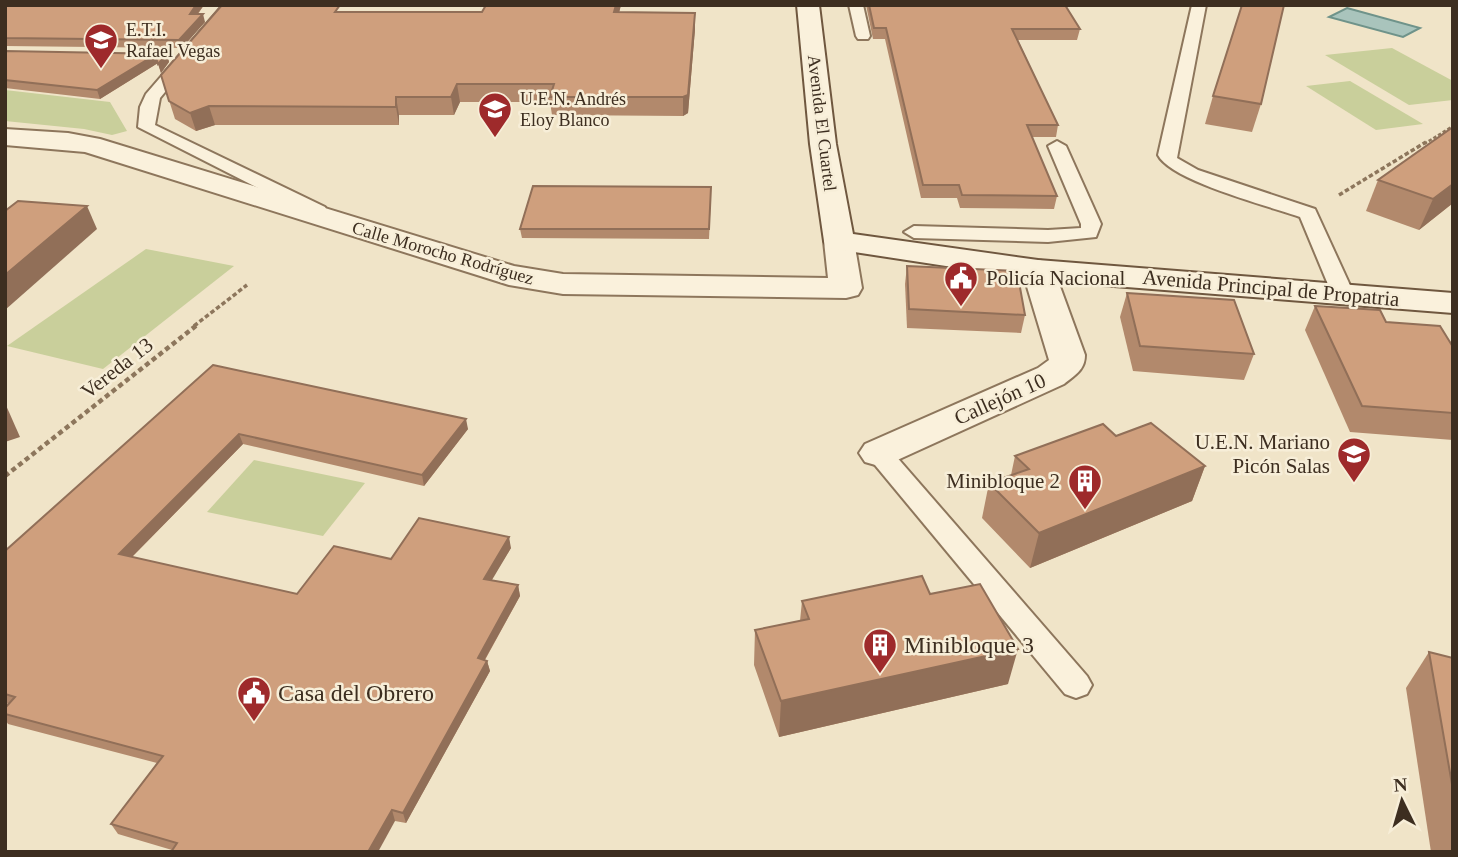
<svg xmlns="http://www.w3.org/2000/svg" width="1458" height="857" font-family="Georgia,serif">
<style>
.green{fill:#c9cf9b}
.water{fill:#a9c4bc;stroke:#6f938a;stroke-width:2}
.lines{fill:none;stroke-linecap:round;stroke-linejoin:round}
.service-casing{stroke:#8d765c;stroke-width:4}
.minor-casing{stroke:#8d765c;stroke-width:4}
.secondary-casing{stroke:#6f573f;stroke-width:4}
.path-far2{stroke:#8d765c;stroke-width:2.5;stroke-dasharray:3.5 2;stroke-linecap:butt}
.path-far1{stroke:#8d765c;stroke-width:3.5;stroke-dasharray:4.5 2.5;stroke-linecap:butt}
.path{stroke:#8d765c;stroke-width:4.5;stroke-dasharray:5 3.5;stroke-linecap:butt}
.service{fill:#faf1dc;fill-rule:evenodd}
.minor{fill:#faf1dc;fill-rule:evenodd}
.secondary{fill:#faf1dc;fill-rule:evenodd}
.wall{fill:#b2896c}
.shaded-wall{fill:#916f58}
.building{fill:#cf9f7d;stroke:#916f58;stroke-width:2}
.labels{text-anchor:middle;dominant-baseline:central;stroke-width:5;stroke-linejoin:round;paint-order:stroke}
.far-poi-label{font-size:18px;fill:#3d2e20;stroke:#f7eed8;text-anchor:start}
.far-street-label{font-size:18px;fill:#3d2e20;stroke:#f7eed8}
.poi-label{font-size:21px;fill:#3d2e20;stroke:#f7eed8;text-anchor:end}
.street-label{font-size:21px;fill:#3d2e20;stroke:#f7eed8}
.near-poi-label{font-size:24px;fill:#3d2e20;stroke:#f7eed8;text-anchor:start}
</style>
<rect width="100%" height="100%" fill="#f0e4c8"/>
<!-- green -->
<g class="green">
<path d="M1392,48L1453,81V100L1409,105L1325,55Z"/>
<path d="M1350,81L1423,124L1376,130L1306,86Z"/>
<path d="M5,90L110,102L127,131L112,135L84,129L5,121Z"/>
<path d="M146,249L234,266L103,369L7,346Z"/>
<path d="M254,460L365,483L323,536L207,512Z"/>
</g>
<!-- water -->
<path class="water" d="M1347,8L1420,28L1403,37L1329,17Z"/>
<g class="lines">
<!-- service casing -->
<g class="service-casing">
<g id="service">
<path d="M223,5H237L160,98L155,125L325,207L327,211L325,215H311L138,127L140,107L146,94Z"/>
<path d="M849,5H863L870,36L868,39H858L856,36Z"/>
<path d="M1192,5H1206L1177,158L1198,170L1315,209L1354,294L1350,298H1336L1332,294L1300,217C1269,206 1171,181 1158,155Z"/>
<path d="M1057,141L1066,146L1101,224L1096,237L1048,242L914,238L904,232L914,226L1048,230L1081,228V224L1048,146Z"/>
<path d="M879,445L888,447L1087,676L1092,685L1087,694L1076,698L1065,694L870,459L866,453L870,447Z"/>
</g>
</g>
<!-- minor casing -->
<g class="minor-casing">
<g id="minor">
<path d="M5,129L68,133L100,139L514,266L563,274L828,278L824,241L828,234L839,232L850,234L854,241L862,288L858,295L846,298L563,294L509,285L85,152L5,145Z"/>
<path d="M1038,260L1049,263L1054,270L1085,355C1085,370 1075,375 1064,384L893,462L879,466L865,462L859,453L865,444L1038,368L1049,360L1022,270L1027,263Z"/>
</g>
</g>
<!-- secondary casing -->
<g class="secondary-casing">
<path id="secondary" d="M797,5H819L836,144L853,234L1038,260L1453,293V313L1038,280L828,248L824,241L810,144Z"/>
</g>
<!-- path-far2 -->
<path class="path-far2" d="M1424,144L1453,126"/>
<!-- path-far1 -->
<g class="path-far1">
<path d="M1339,195L1426,142"/>
<path d="M194,326L247,285"/>
</g>
<!-- path -->
<path class="path" d="M5,476L197,325"/>
<!-- service -->
<use href="#service" class="service"/>
<!-- minor -->
<use href="#minor" class="minor"/>
<!-- secondary -->
<use href="#secondary" class="secondary"/>
</g>
<!-- wall -->
<g class="wall">
<path d="M5,5H204L198,14L205,22L182,48L5,46Z"/>
<path d="M486,5H621L619,12L695,13V29L688,113L683,116L552,115L550,102H460L454,115H399V125H215L196,131L175,119L161,75L342,12H482Z"/>
<path d="M866,5H1065L1080,29L1077,40H1018L1058,125L1056,137H1032L1057,196L1054,209L960,208L957,198H921L885,39H873Z"/>
<path d="M5,51L167,54L169,62L161,73L158,63L100,99L5,88Z"/>
<path d="M1213,96L1261,104L1252,132L1205,124Z"/>
<path d="M1378,180L1453,203L1419,230L1366,211Z"/>
<path d="M711,196L709,239L522,238L520,229Z"/>
<path d="M907,266L1025,315L1021,333L907,328L905,284Z"/>
<path d="M1127,293L1254,354L1244,380L1133,371L1120,317Z"/>
<path d="M1315,306L1386,322L1453,347V440L1350,432L1305,330Z"/>
<path d="M213,365L468,429L424,486L243,444L132,557L297,594L391,559L511,548L491,580L518,585L520,596L485,660L487,661L490,671L406,823L395,821L172,850L118,834L111,824L157,763L8,724L5,719V708L9,704L5,703V551Z"/>
<path d="M1116,436L1205,466L1192,501L1030,568L982,518L989,483L1011,475L1015,456Z"/>
<path d="M802,601L1008,684L779,737L754,665L755,630L800,621Z"/>
<path d="M1429,652L1453,658V852H1431L1406,688Z"/>
</g>
<!-- shaded-wall -->
<g class="shaded-wall">
<path d="M196,5H204L192,21L190,14Z"/>
<path d="M616,5H621L615,29L614,12Z"/>
<path d="M695,13V29L688,113L683,116V97Z"/>
<path d="M203,14L205,22L182,48L179,40Z"/>
<path d="M167,54L169,62L161,73L158,64Z"/>
<path d="M155,55L158,63L100,99L97,90Z"/>
<path d="M457,84L460,102L454,115L451,97Z"/>
<path d="M396,97L399,115V125L396,107Z"/>
<path d="M209,106L215,125L196,131L190,113Z"/>
<path d="M1453,184V203L1419,230L1433,199Z"/>
<path d="M87,206L97,229L5,310V275Z"/>
<path d="M5,403L20,437L5,442Z"/>
<path d="M466,419L468,429L424,486L422,475Z"/>
<path d="M239,434L243,444L124,565L119,554Z"/>
<path d="M1205,466L1192,501L1030,568L1039,533Z"/>
<path d="M509,537L511,548L486,590L484,579Z"/>
<path d="M518,585L520,596L480,668L478,658Z"/>
<path d="M1018,649L1008,684L779,737L781,701Z"/>
<path d="M487,661L490,671L406,823L403,813Z"/>
<path d="M392,810L395,821L378,852H368Z"/>
</g>
<!-- building -->
<g class="building">
<path d="M5,5H196L190,14H203L179,40L5,38Z"/>
<path d="M222,5H340L335,12H482L486,5H616L614,12L695,13L688,95L683,97H550L554,84H457L451,97H396V107L209,106L190,113L169,101L161,75Z"/>
<path d="M869,5H1065L1080,29H1012L1058,125H1027L1057,196L962,195L959,185H923L886,28H874Z"/>
<path d="M1242,5H1284L1261,104L1213,96Z"/>
<path d="M5,51L167,54L158,64L155,55L97,90L5,80Z"/>
<path d="M1453,127V184L1433,199L1378,180Z"/>
<path d="M533,186L711,187L709,229H520Z"/>
<path d="M18,201L87,206L5,275V211Z"/>
<path d="M907,266L1017,271L1025,315L909,309Z"/>
<path d="M1127,293L1234,300L1254,354L1140,346Z"/>
<path d="M1315,306L1380,310L1386,322L1440,326L1453,347V413L1362,406Z"/>
<path d="M213,365L466,419L422,475L239,434L119,554L297,594L334,546L391,559L419,518L509,537L484,579L518,585L478,658L487,661L403,813L392,810L368,852H171L177,843L111,824L163,756L5,714V708L15,697L5,694V551Z"/>
<path d="M1151,423L1205,466L1039,533L989,483L1029,469L1015,456L1103,424L1116,436Z"/>
<path d="M922,576L930,594L980,584L1018,649L781,701L755,630L809,619L802,601Z"/>
<path d="M1429,652L1453,658V790Z"/>
</g>
<!-- icons -->
<defs>
<g id="school-pin" transform="scale(1.75)"><path d="M0 17L-7.5 6A9.5 9.5 0 1 1 7.5 6Z" fill="#9e2a2b" stroke="#f7eed8"/><path d="M0-5L7-2L0 1L-7-2ZM-4 1L0 2.5L4 1V4Q0 6-4 4Z" fill="#fff"/></g>
<g id="civic-pin" transform="scale(1.75)"><path d="M0 17L-7.5 6A9.5 9.5 0 1 1 7.5 6Z" fill="#9e2a2b" stroke="#f7eed8"/><path d="M-.6-6.5H3V-4.5H.6V-3L4-1V1h2V6H-6V1h2V-1L-.6-3ZM-1.2 2.5V6h2.4V2.5Z" fill="#fff"/></g>
<g id="building-pin" transform="scale(1.75)"><path d="M0 17L-7.5 6A9.5 9.5 0 1 1 7.5 6Z" fill="#9e2a2b" stroke="#f7eed8"/><path d="M-4-6H4V6H1V3H-1V6H-4ZM-2.5-4.3h1.7v1.8h-1.7ZM.8-4.3h1.7v1.8H.8ZM-2.5-1h1.7V.8h-1.7ZM.8-1h1.7V.8H.8Z" fill="#fff"/></g>
</defs>
<g fill-rule="evenodd">
<use href="#school-pin" x="101" y="40"/>
<use href="#school-pin" x="495" y="109"/>
<use href="#civic-pin" x="961" y="278"/>
<use href="#school-pin" x="1354" y="454"/>
<use href="#building-pin" x="1085" y="481"/>
<use href="#building-pin" x="880" y="645"/>
<use href="#civic-pin" x="254" y="693"/>
</g>
<g class="labels">
<!-- far-poi labels -->
<g class="far-poi-label">
<text x="126" y="30">E.T.I.<tspan x="126" dy="21">Rafael Vegas</tspan></text>
<text x="520" y="99">U.E.N. Andrés<tspan x="520" dy="21">Eloy Blanco</tspan></text>
</g>
<!-- far-street labels -->
<g class="far-street-label">
<text transform="translate(822 123) rotate(83)">Avenida El Cuartel</text>
<text transform="translate(443 253) rotate(16)">Calle Morocho Rodríguez</text>
</g>
<!-- poi labels -->
<g class="poi-label">
<text x="986" y="278" text-anchor="start">Policía Nacional</text>
<text x="1330" y="442">U.E.N. Mariano<tspan x="1330" dy="24">Picón Salas</tspan></text>
<text x="1060" y="481">Minibloque 2</text>
</g>
<!-- street labels -->
<g class="street-label">
<text transform="translate(1271 288) rotate(5)">Avenida Principal de Propatria</text>
<text transform="translate(117 368) rotate(-38)">Vereda 13</text>
<text transform="translate(1000 399) rotate(-24)">Callejón 10</text>
</g>
<!-- near-poi labels -->
<g class="near-poi-label">
<text x="904" y="645">Minibloque 3</text>
<text x="278" y="693">Casa del Obrero</text>
</g>
</g>
<!-- border -->
<rect width="1458" height="857" fill="none" stroke="#3d2e20" stroke-width="14"/>
<!-- north arrow -->
<g transform="translate(1402 801) rotate(355)" stroke="#f7eed8" stroke-width="5" paint-order="stroke">
<path d="M0-5L12 26L0 18L-12 26Z" fill="#3d2e20"/>
<text y="-10" font-size="19" font-weight="bold" text-anchor="middle" fill="#3d2e20">N</text>
</g>
</svg>
